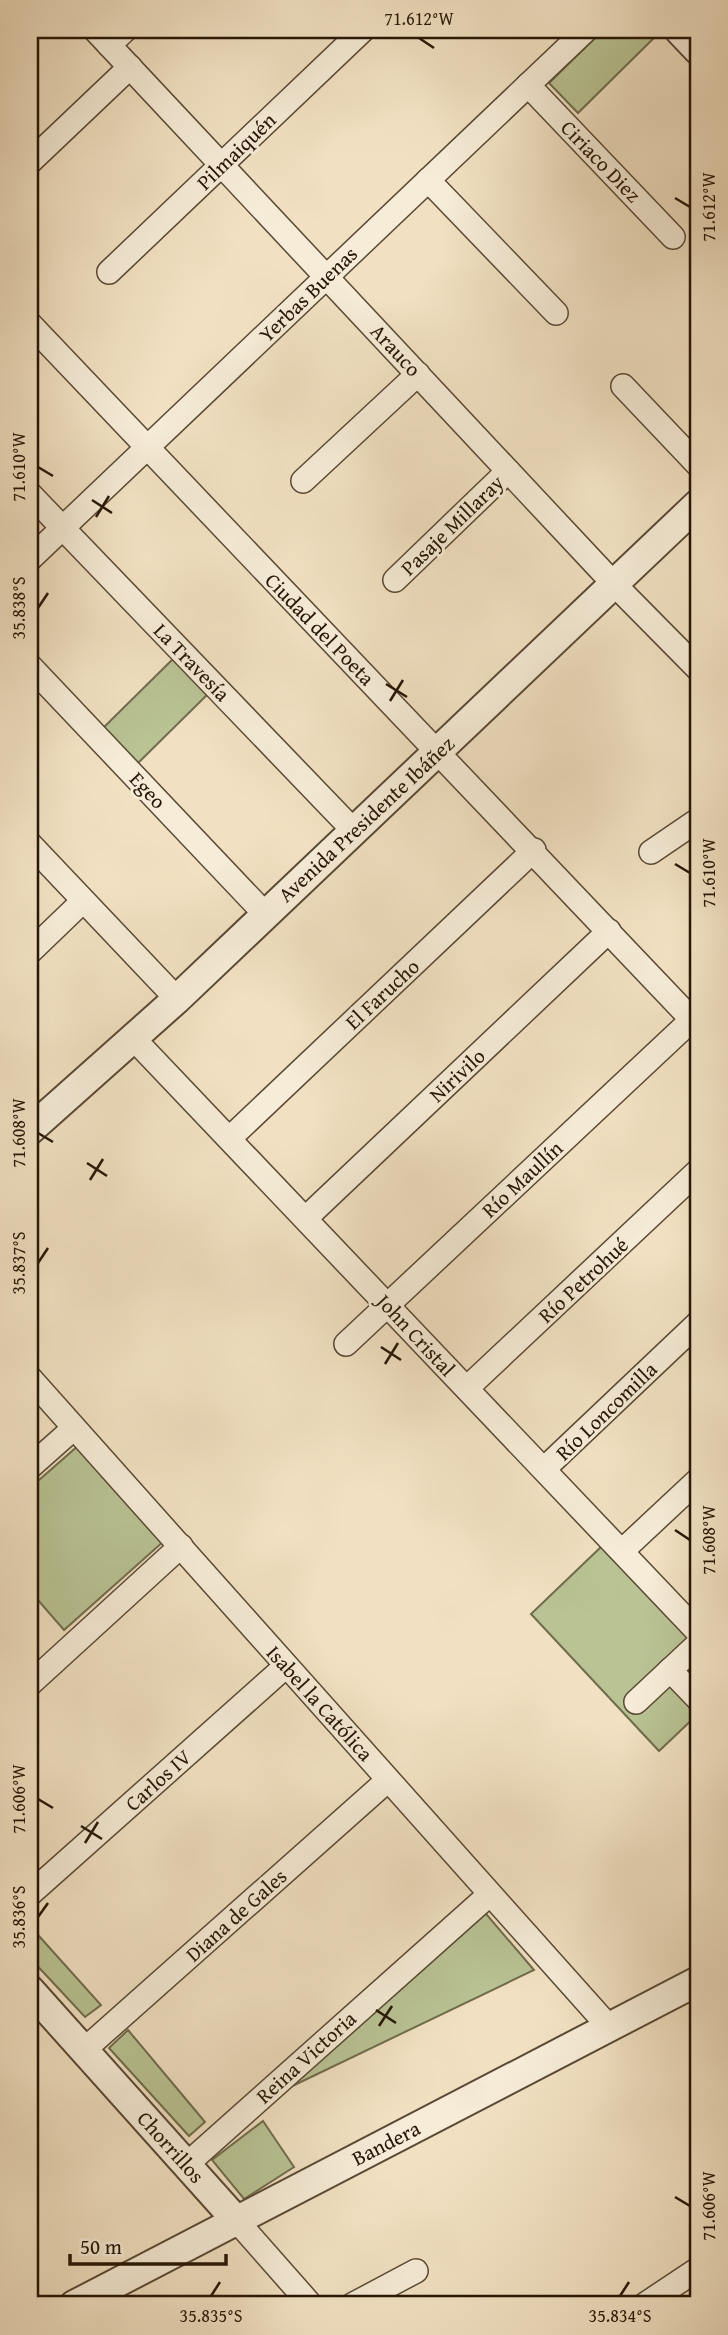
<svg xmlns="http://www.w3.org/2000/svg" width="728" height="2335" font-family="'Gentium Book Plus',serif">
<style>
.green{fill:#b9c394;stroke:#706c4d;stroke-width:2}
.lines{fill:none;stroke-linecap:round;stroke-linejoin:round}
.minor-casing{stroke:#5a4935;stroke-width:26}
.tertiary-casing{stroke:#5a4935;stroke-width:32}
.minor{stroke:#f6ecd7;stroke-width:23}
.tertiary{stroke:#f6ecd7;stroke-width:28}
.ticks{fill:none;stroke:#271606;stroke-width:2.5}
.labels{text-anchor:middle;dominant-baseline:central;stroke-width:6;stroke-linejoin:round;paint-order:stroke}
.street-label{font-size:21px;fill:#271606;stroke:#f6ecd7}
.neatline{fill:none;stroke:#271606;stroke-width:2.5}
.ticks-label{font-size:18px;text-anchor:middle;fill:#271606}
</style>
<rect width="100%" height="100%" fill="#f1e1c2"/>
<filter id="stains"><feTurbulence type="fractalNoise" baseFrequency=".00286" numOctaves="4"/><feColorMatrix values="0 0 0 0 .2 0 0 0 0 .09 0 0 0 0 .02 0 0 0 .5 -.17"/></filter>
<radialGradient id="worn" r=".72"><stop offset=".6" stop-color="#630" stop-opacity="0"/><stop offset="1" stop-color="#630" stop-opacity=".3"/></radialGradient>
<!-- green -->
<g class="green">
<path d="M603,30L661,31L578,113L549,83Z"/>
<path d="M181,651L215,687L130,771L96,735Z"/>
<path d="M79,1445L164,1541L64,1630L30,1591V1488Z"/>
<path d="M602,1546L698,1646V1714L659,1751L531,1614Z"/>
<path d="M481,1908L534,1970L282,2091Z"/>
<path d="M30,1926L101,2005L85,2017L30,1958Z"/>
<path d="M128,2030L205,2122L189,2136L109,2048Z"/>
<path d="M263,2121L294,2167L244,2199L212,2160Z"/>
</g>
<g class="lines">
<!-- minor casing -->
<g class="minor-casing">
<g id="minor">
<path d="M95,30L614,584L698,669"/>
<path d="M109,45L125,30"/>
<path d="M528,85L673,237"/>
<path d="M30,162L130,67"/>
<path d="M428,180L556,313"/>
<path d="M109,272L363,30"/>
<path d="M30,324L698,1026"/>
<path d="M623,386L698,465"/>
<path d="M303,481L418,374"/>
<path d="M30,494L354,831"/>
<path d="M30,559L586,30"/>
<path d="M395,580L508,471"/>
<path d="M30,666L266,915"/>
<path d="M30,844L177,999"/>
<path d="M651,852L698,820"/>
<path d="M30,952L83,901"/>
<path d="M133,1038L698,1632"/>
<path d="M230,1138L534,850"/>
<path d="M306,1218L609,931"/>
<path d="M346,1344L698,1014"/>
<path d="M30,1378L610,2028"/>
<path d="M467,1388L698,1171"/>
<path d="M30,1467L74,1428"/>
<path d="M544,1469L698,1323"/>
<path d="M622,1551L698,1480"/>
<path d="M670,1670L698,1699"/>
<path d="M30,1684L181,1546"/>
<path d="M636,1702L698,1644"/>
<path d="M30,1894L286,1666"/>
<path d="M84,2050L388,1780"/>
<path d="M186,2165L490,1894"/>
<path d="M236,2220L311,2305"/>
<path d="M352,2305L416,2271"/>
<path d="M644,2305L698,2269"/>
</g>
</g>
<!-- tertiary casing -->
<g class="tertiary-casing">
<g id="tertiary">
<path d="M679,30L698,50"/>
<path d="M30,1130L177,999L698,504"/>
<path d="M30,1990L236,2220"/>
<path d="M74,2305L698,1981"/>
</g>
</g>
<!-- minor -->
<use href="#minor" class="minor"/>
<!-- tertiary -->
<use href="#tertiary" class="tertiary"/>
</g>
<!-- ticks -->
<path class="ticks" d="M419,38L434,48M675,198L690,207M38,467L53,476M92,500L112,513M96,517L109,496M38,608L48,593M386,684L407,697M390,701L403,680M675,864L690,873M38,1133L53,1142M87,1163L107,1176M90,1180L103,1159M38,1263L48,1248M381,1347L401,1360M385,1364L398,1343M675,1530L690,1540M38,1799L53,1808M81,1826L102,1839M85,1843L98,1822M38,1917L48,1903M376,2010L396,2023M379,2026L392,2006M675,2197L690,2206M211,2296L220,2282M620,2296L629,2282"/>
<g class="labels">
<!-- street labels -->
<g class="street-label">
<text transform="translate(236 151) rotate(-44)">Pilmaiquén</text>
<text transform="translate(601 161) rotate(46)">Ciriaco Diez</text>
<text transform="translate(308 294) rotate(-44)">Yerbas Buenas</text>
<text transform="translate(396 350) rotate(47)">Arauco</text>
<text transform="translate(452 525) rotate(-44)">Pasaje Millaray</text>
<text transform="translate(320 629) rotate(46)">Ciudad del Poeta</text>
<text transform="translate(192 662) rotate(46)">La Travesía</text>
<text transform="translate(148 790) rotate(47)">Egeo</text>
<text transform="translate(366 819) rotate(-43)">Avenida Presidente Ibáñez</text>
<text transform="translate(382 994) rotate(-43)">El Farucho</text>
<text transform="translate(457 1075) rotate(-43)">Nirivilo</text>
<text transform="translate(522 1179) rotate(-43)">Río Maullín</text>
<text transform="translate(583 1280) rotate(-43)">Río Petrohué</text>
<text transform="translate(416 1335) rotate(47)">John Cristal</text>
<text transform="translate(606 1411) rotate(-44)">Río Loncomilla</text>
<text transform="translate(320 1703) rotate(48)">Isabel la Católica</text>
<text transform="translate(158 1780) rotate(-42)">Carlos IV</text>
<text transform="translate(236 1915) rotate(-42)">Diana de Gales</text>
<text transform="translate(306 2057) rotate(-42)">Reina Victoria</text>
<text transform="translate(386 2143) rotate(-27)">Bandera</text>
<text transform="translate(171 2147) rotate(48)">Chorrillos</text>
</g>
</g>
<!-- margin -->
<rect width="728" height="2335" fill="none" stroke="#f1e1c2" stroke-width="77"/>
<!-- scale -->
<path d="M70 2254v10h156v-10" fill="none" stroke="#271606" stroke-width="3.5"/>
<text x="80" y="2254" font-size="21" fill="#271606" stroke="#f6ecd7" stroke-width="5" paint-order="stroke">50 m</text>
<rect x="38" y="38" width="652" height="2258" class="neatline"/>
<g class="ticks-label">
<text x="419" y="25">71.612°W</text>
<text transform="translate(709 207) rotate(-90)" y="6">71.612°W</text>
<text transform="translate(19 467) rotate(-90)" y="6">71.610°W</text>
<text transform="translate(19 608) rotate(-90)" y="6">35.838°S</text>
<text transform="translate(709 873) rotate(-90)" y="6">71.610°W</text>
<text transform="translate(19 1133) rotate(-90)" y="6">71.608°W</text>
<text transform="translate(19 1263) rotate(-90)" y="6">35.837°S</text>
<text transform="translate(709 1540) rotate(-90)" y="6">71.608°W</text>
<text transform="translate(19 1799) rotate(-90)" y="6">71.606°W</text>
<text transform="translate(19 1917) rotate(-90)" y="6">35.836°S</text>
<text transform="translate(709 2206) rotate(-90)" y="6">71.606°W</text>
<text x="211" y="2322">35.835°S</text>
<text x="620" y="2322">35.834°S</text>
</g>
<rect width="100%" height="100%" filter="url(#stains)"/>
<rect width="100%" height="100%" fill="url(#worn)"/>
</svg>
